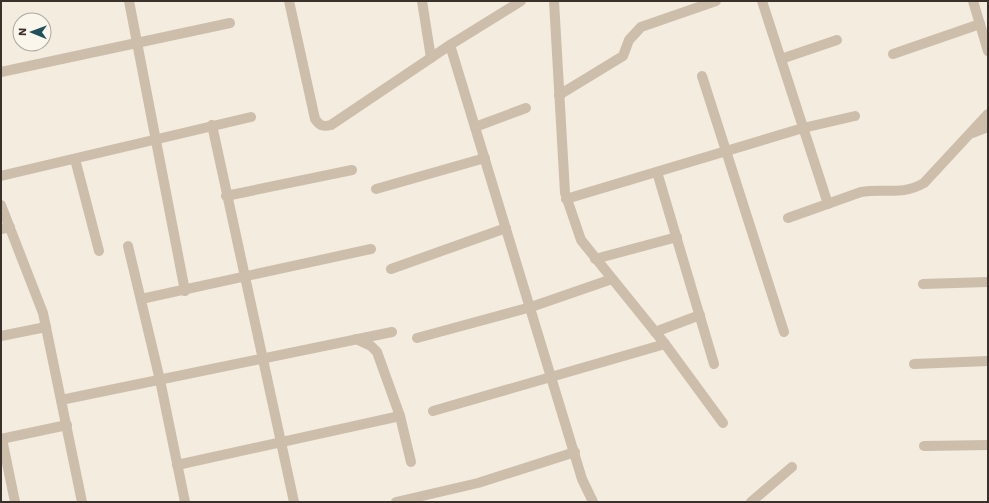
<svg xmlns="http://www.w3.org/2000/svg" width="989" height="503" font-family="'Work Sans',sans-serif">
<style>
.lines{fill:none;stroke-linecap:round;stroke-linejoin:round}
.minor{stroke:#ccbeab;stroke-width:10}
.tertiary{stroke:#ccbeab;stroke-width:10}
</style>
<rect width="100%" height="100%" fill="#f3ecdf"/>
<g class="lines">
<!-- minor -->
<g class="minor">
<path d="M129,1L185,291"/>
<path d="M289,1L315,119C320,126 323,127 331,125L450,45L521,1"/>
<path d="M422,1L431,58"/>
<path d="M554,1L565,193L581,240L665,344L723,423"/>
<path d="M762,1L828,204"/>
<path d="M973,1L988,51"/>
<path d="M450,45L582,479L593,502"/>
<path d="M893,54L980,24"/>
<path d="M781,59L837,40"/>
<path d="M1,72L230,23"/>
<path d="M702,76L784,332"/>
<path d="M559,95L623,56L629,40L641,27L716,1"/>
<path d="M212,125L294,502"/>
<path d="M475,127L526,108"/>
<path d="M972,133L988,127"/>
<path d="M75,159L99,251"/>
<path d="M657,172L714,364"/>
<path d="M1,176L251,117"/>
<path d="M376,189L485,158"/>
<path d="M226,196L352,170"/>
<path d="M566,199L803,128L855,116"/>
<path d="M788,218L861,192C886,188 901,196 924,183L988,114"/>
<path d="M1,229L10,227"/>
<path d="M128,246L160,380L185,502"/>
<path d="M595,259L677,237"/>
<path d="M391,269L506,228"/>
<path d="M923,284L988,282"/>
<path d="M141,299L371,249"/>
<path d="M655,332L700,315"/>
<path d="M1,336L46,327"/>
<path d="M417,338L531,307L612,279"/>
<path d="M356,339L371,346L377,352L400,416L411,462"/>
<path d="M914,364L988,361"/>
<path d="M61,400L392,332"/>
<path d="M433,411L665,344"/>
<path d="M1,439L67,425"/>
<path d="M2,439L15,502"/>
<path d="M924,446L988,445"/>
<path d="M177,465L400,416"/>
<path d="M396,502L478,483L575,452"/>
<path d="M751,502L792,467"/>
</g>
<!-- tertiary -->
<path class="tertiary" d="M1,205L43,313L82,502"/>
</g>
<!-- border -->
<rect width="989" height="503" fill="none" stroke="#39312a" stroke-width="4"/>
<!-- north arrow -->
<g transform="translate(32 32) rotate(271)"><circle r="19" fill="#faf6ec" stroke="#ada79e"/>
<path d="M0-3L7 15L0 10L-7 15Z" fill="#1f505b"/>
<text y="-6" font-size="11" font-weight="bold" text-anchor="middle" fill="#39312a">N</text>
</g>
</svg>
